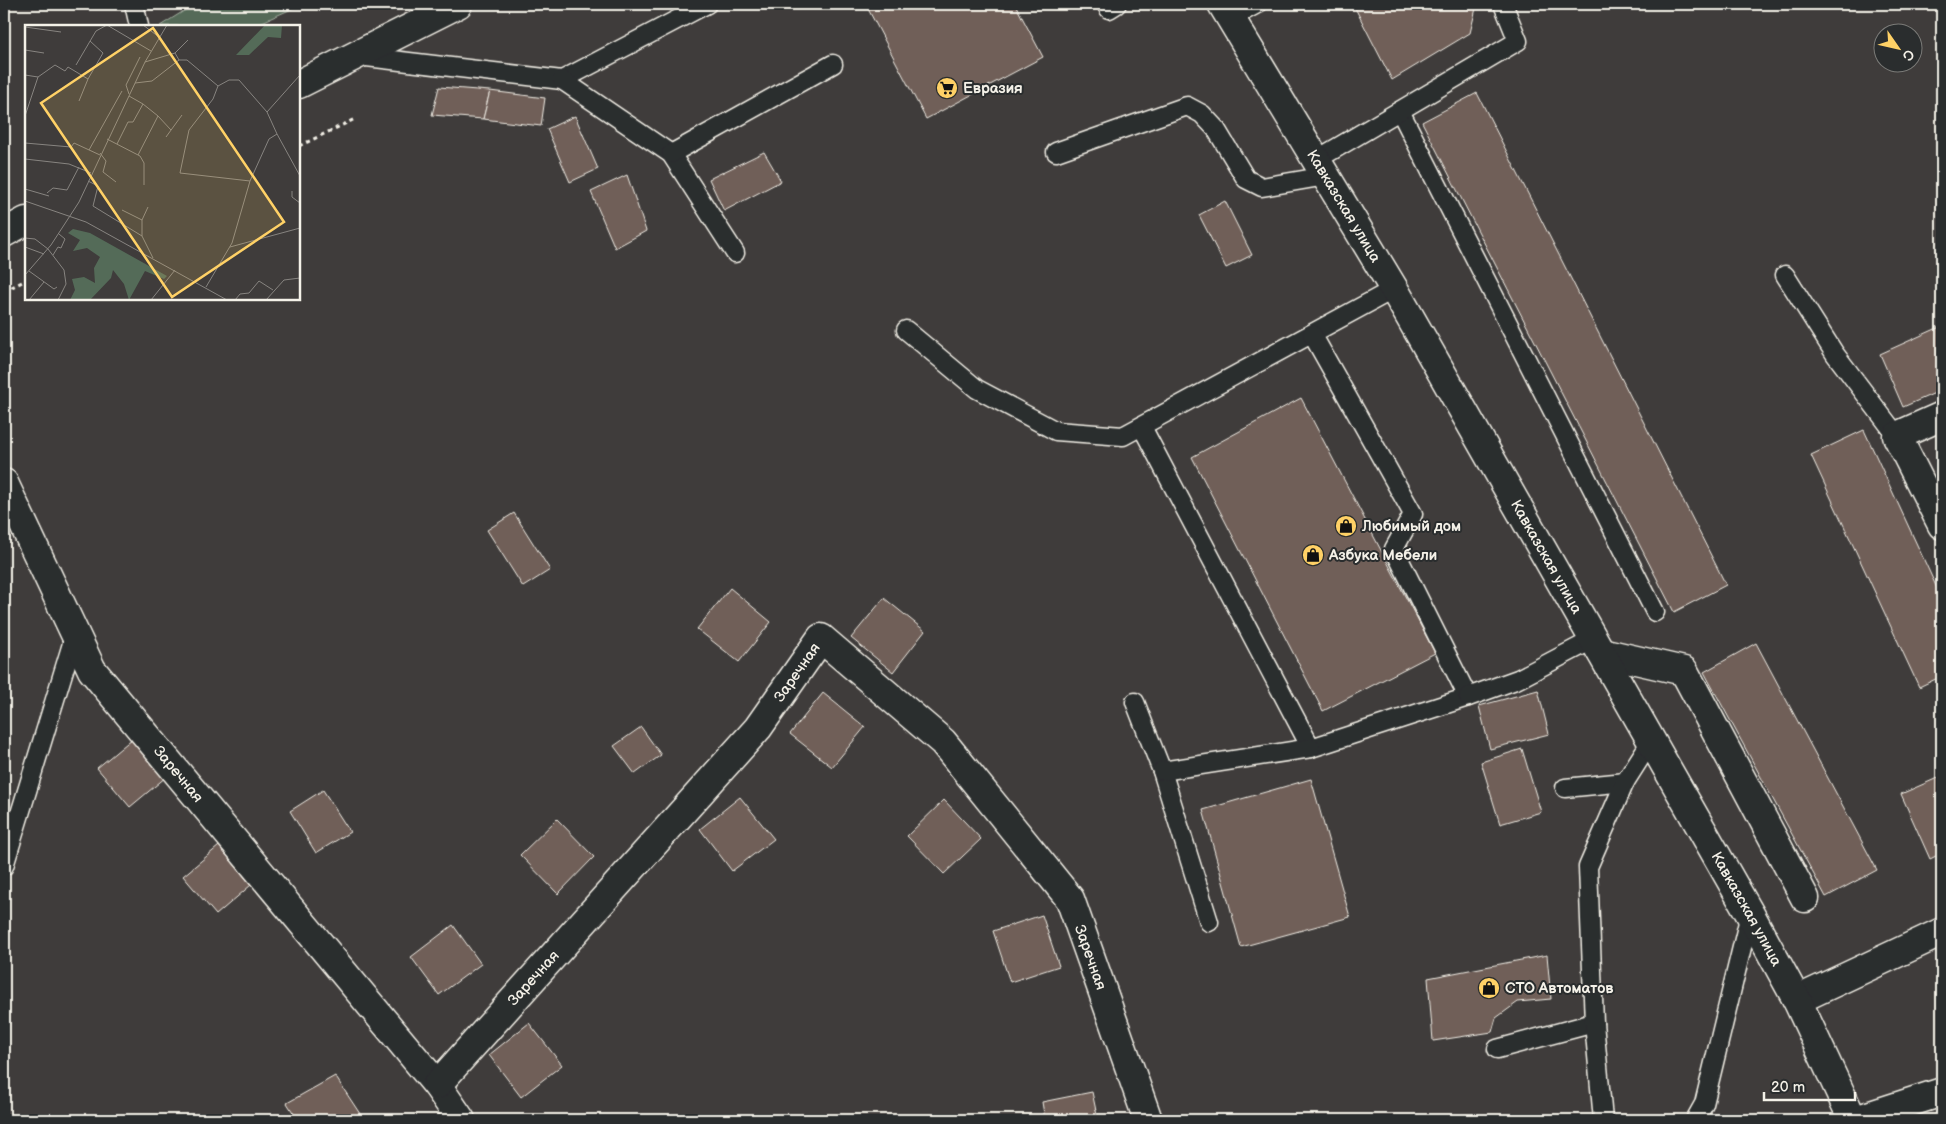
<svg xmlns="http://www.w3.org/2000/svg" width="1946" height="1124" font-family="'Balsamiq Sans',sans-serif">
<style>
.green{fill:#546b58;stroke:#a4aea0}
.building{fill:#705e59;stroke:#f4f1e8}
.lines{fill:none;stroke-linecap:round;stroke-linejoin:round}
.lane-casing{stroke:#f4f1e8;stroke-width:21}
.street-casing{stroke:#f4f1e8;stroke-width:31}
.secondary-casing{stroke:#f4f1e8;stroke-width:31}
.primary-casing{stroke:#f4f1e8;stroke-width:31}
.path{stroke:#f4f1e8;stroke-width:3;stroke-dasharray:4 4;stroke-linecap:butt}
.lane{stroke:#2a2d2e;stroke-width:18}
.street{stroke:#2a2d2e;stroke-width:28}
.secondary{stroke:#2a2d2e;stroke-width:28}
.primary{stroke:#2a2d2e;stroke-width:28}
.labels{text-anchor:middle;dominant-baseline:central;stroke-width:4;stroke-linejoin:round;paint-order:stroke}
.poi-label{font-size:15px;font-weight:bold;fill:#f4f1e8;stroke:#2a2d2e;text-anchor:start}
.street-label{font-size:15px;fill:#f4f1e8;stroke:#2a2d2e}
.inset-road{fill:none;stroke:#878480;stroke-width:1}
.view{fill:#ffd166;fill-opacity:0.15;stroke:#ffd166;stroke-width:2.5}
.inset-edge{fill:none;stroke:#f4f1e8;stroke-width:2.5}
</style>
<rect width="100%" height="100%" fill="#3f3c3b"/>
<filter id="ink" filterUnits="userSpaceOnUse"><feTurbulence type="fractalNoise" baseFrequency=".02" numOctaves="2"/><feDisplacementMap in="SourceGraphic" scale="10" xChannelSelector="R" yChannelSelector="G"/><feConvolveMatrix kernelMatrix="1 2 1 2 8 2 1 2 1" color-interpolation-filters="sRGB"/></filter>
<g filter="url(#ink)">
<!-- green -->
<path class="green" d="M195,4H303L253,26H160Z"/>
<!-- building -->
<g class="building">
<path d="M874,4H1015L1043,57L926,119L867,7Z"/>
<path d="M1353,4H1477L1470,33L1392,80Z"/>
<path d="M439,87L490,91L483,119L432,115Z"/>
<path d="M490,91L545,98L541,126L483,119Z"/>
<path d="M1477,93L1726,585L1674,612L1422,122Z"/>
<path d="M575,116L598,169L570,182L547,129Z"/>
<path d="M764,152L781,181L724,211L709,179Z"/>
<path d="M627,175L646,231L615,248L591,192Z"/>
<path d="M1225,201L1252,255L1226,268L1199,215Z"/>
<path d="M1942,326V390L1903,407L1880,354Z"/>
<path d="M1301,398L1435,653L1323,711L1192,457Z"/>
<path d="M1864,430L1942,599V676L1919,687L1811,455Z"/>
<path d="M514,513L550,570L523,587L487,530Z"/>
<path d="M730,588L771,622L739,662L697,629Z"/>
<path d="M884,598L925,631L893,672L851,638Z"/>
<path d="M1756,643L1877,870L1826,897L1704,672Z"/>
<path d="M1538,690L1549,734L1490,749L1479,706Z"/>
<path d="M823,693L865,727L832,767L790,734Z"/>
<path d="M641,727L661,755L635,774L614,746Z"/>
<path d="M133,738L166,777L130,807L97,768Z"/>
<path d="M1522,749L1541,812L1500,824L1481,762Z"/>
<path d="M1942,776V853L1930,859L1901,794Z"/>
<path d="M1311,779L1350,917L1241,947L1203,810Z"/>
<path d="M323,790L350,832L316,853L290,811Z"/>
<path d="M740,797L774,839L732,871L700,829Z"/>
<path d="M944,800L981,839L944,874L907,836Z"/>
<path d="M557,819L594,857L558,894L520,855Z"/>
<path d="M219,846L251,885L216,915L183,876Z"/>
<path d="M1042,915L1059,966L1010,982L993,931Z"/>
<path d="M453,925L481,964L439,995L411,957Z"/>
<path d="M1547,955L1551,999L1518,1002L1496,1018L1492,1032L1433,1041L1428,978Z"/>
<path d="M529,1023L562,1065L521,1097L489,1055Z"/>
<path d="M335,1076L364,1120H298L287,1103Z"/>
<path d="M1092,1092L1098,1120H1045L1042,1102Z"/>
</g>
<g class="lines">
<!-- lane casing -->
<g class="lane-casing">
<g id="lane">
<path d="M134,4L139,26"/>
<path d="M1106,4L1109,9L1117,4"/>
<path d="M1231,18L1257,4"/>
<path d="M358,56L562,80L707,4"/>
<path d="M562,80L671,154L735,253"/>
<path d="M1400,111L1655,612"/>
<path d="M1056,152L1187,106L1202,114L1216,129L1246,179L1262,187L1326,176"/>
<path d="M671,154L833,64"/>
<path d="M1316,160L1518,41L1503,4"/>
<path d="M1785,275L1835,354L1897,436"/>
<path d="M906,330L977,389L1056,431L1123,436L1394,289"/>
<path d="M1142,427L1311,748L1468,697L1394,549L1413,514L1312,334"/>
<path d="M1468,697L1518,679L1594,639"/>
<path d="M1135,702L1162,771L1209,922"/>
<path d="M1162,771L1311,748"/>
<path d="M1565,788L1625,782"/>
<path d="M4,866L75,634"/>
<path d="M1497,1049L1594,1023"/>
<path d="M1603,1120L1594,1023L1588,867L1625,782L1651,741"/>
<path d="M1695,1120L1704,1104L1750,914"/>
</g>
</g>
<!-- street casing -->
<g class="street-casing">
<g id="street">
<path d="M1942,416L1897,436L1942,525"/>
<path id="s1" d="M4,483L92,670L437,1085L461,1120"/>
<path d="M1601,652L1684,671L1805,898"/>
<path d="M1797,1000L1942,932"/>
<path id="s2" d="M437,1085L758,728L821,638L943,742L1070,899L1148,1120"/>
<path d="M1855,1120L1942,1092"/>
</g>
</g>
<!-- secondary casing -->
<g class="secondary-casing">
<g id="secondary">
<path id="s3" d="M1222,4L1394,289L1750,914L1797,1000L1853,1120"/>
</g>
</g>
<!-- primary casing -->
<g class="primary-casing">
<g id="primary">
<path d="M299,84L458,4"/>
<path d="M4,233L26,221"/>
</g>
</g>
<!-- path -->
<g class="path">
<path d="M299,146L355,119"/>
<path d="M4,291L26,280"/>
</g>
<!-- lane -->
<use href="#lane" class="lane"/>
<!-- street -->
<use href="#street" class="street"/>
<!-- secondary -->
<use href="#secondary" class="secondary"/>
<!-- primary -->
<use href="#primary" class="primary"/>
</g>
</g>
<!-- icons -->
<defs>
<g id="supermarket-disc" transform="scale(1.125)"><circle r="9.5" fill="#ffd166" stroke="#2a2d2e"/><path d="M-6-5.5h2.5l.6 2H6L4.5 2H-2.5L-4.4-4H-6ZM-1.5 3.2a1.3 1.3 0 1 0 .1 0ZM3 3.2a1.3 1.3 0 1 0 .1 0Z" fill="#111"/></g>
<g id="shop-disc" transform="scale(1.125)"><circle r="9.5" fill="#ffd166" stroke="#2a2d2e"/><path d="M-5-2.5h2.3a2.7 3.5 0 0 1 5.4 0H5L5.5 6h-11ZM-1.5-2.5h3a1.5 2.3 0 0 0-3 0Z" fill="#111"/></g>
</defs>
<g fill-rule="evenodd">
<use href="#supermarket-disc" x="947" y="88"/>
<use href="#shop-disc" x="1346" y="526"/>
<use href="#shop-disc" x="1313" y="555"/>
<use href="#shop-disc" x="1489" y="988"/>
</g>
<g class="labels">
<!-- poi labels -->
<g class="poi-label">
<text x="963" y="88">Евразия</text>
<text x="1362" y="526">Любимый дом</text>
<text x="1329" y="555">Азбука Мебели</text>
<text x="1505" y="988">СТО Автоматов</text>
</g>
<!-- street labels -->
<g class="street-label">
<text stroke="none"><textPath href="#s3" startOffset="236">Кавказская улица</textPath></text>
<text stroke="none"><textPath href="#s3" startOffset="641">Кавказская улица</textPath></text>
<text stroke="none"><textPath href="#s2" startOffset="548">Заречная</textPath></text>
<text stroke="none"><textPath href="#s1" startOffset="342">Заречная</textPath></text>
<text stroke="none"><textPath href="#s3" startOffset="1046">Кавказская улица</textPath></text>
<text stroke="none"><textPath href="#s2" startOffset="1014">Заречная</textPath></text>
<text stroke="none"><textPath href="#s2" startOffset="144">Заречная</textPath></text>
</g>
</g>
<!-- overview -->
<g transform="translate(25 25)">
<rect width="275" height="275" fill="#3f3c3b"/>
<path d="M240,0H257L256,13L243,12L224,30H211ZM48,204L65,208L142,251L139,254L120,246L104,275L99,259L88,245L86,253L65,275H45L50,265L47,254L59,252L70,258L69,243L75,232L62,223L48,226L55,215L43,208Z" fill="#546b58"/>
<path class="inset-road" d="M82,0L126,26M118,0L134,12M0,2L36,7M0,25L19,28M150,28L163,15M120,37L150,28L154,35M51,40L71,6L82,0M0,50L13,52L0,91M13,52L30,40L40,46L43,42L63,54L78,28L65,16M110,58L127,56L154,35H162L193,61M104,69L101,60L115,32M104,71L118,79M54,76L63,54M242,87L275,50M133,91L146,105M141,112L157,90M82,114L115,131L119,138V160M0,118L46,122L49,118L75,130M92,119L103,97H108L118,79L133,91L113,130M64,125L97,66M75,128L81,136L78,147L91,157M0,134L44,139L66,148M63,156L73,161L68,181L117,211L128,233M225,156L155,148L164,105L188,74L193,61L204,55H214L242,87L252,109M0,164L24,171M267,166V172L275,178M22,168L28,163L42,165L54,142M0,176L61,197L202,275M97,185L117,195M117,211V195L123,182M0,213L10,214L23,224L39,245L41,259L33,275M0,222L19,229M205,222L275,203M28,230L33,222L36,223L40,214L34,209M4,246L29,264L32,262M0,250L26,220L54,177L120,37L142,0M181,262L207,218L225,156L244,114L252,109L275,151M4,275L19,257M126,275L150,245M210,275L215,269L224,268L234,256L248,265M241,275L259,255L275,253"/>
<path class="view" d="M128,3L259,197L147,272L16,78Z"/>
<rect width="275" height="275" class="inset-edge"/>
</g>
<!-- margin -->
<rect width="1946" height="1124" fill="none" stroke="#2a2d2e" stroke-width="20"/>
<rect x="10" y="10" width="1926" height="1104" fill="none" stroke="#f4f1e8" stroke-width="2" filter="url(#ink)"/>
<!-- north arrow -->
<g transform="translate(1898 48) rotate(124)"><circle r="24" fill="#2a2d2e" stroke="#7b7b78"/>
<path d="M0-4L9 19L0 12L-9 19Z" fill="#ffd166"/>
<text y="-8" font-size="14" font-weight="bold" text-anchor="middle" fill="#f4f1e8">С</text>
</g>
<!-- scale -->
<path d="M1764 1092v8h91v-8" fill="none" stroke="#f4f1e8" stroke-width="2.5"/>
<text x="1771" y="1092" font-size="15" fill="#f4f1e8" stroke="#2a2d2e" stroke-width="4" paint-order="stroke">20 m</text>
</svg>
